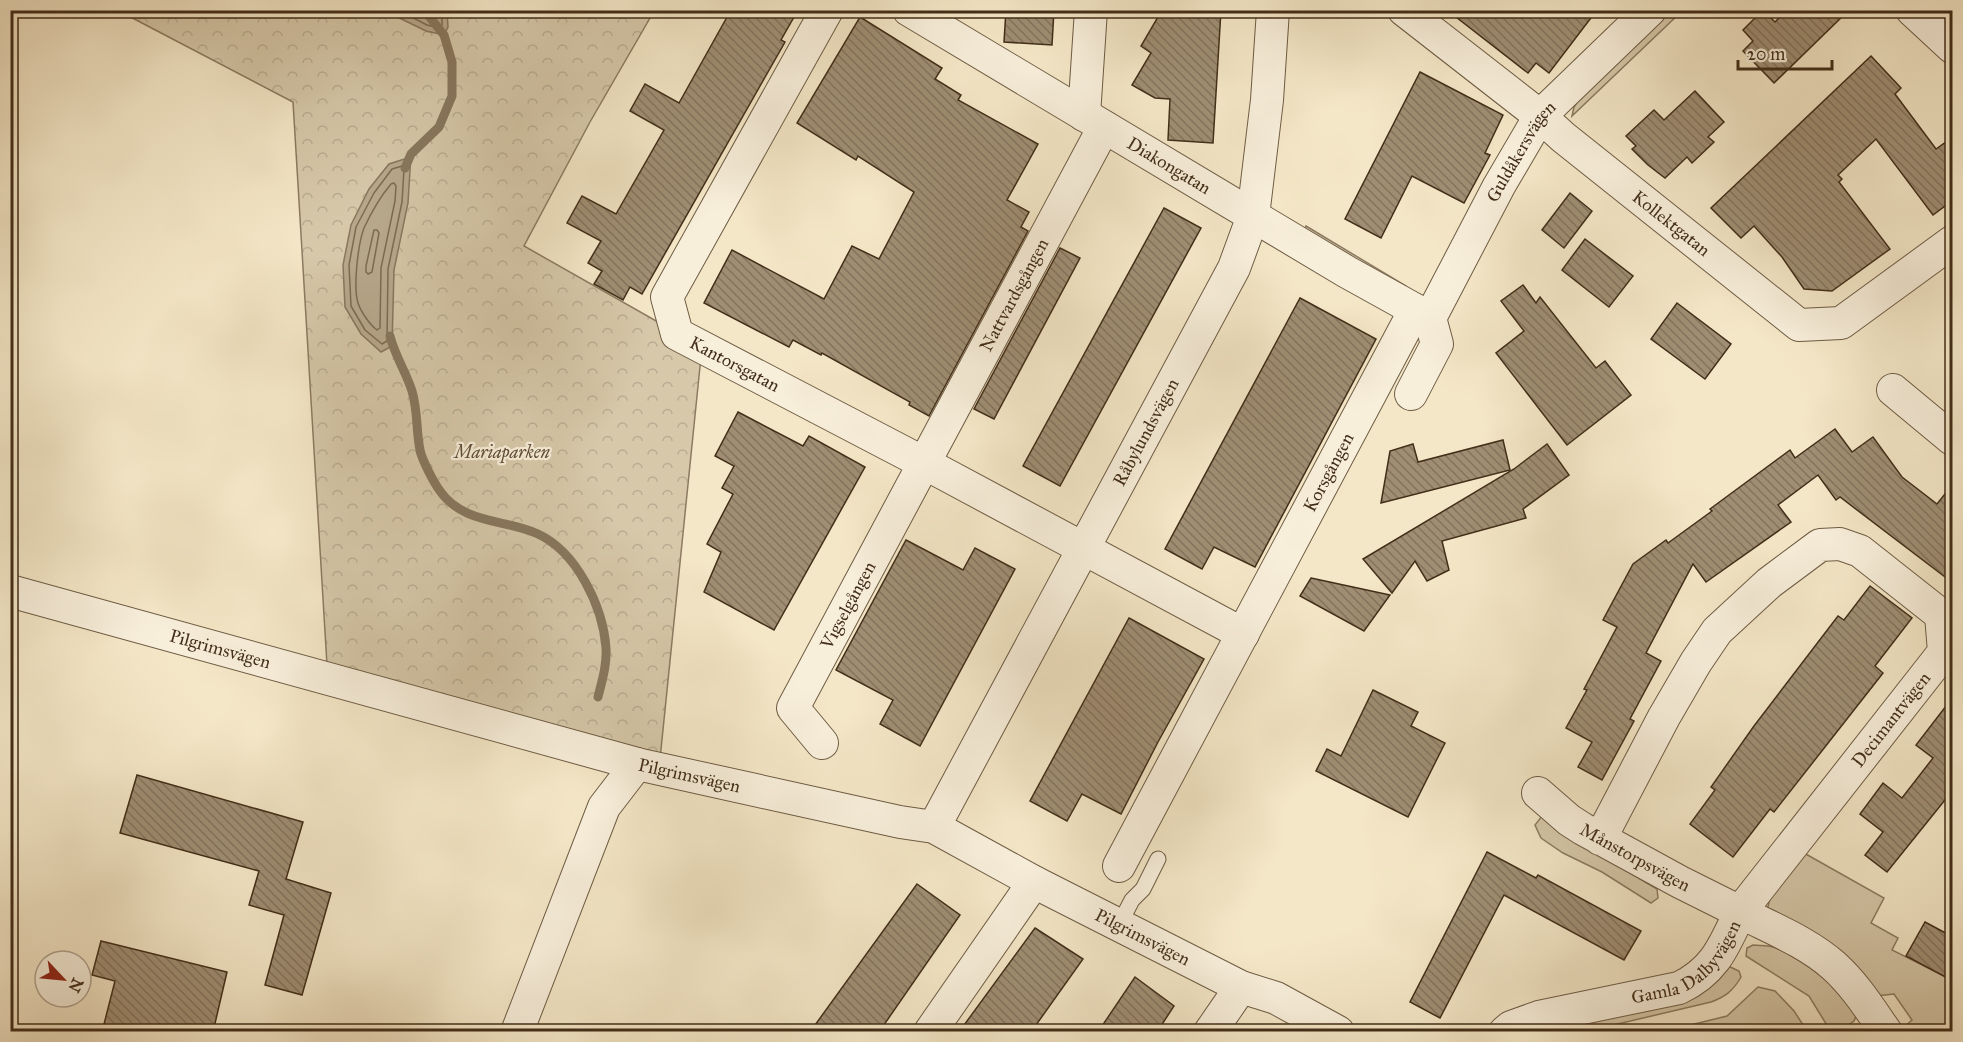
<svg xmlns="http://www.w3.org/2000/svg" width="1963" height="1042" font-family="'IM FELL Great Primer',serif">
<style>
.grass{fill:#d6c8a9;stroke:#8c7b61;stroke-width:1.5}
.park{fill:url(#park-crowns);stroke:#8c7b61;stroke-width:1.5}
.water{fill:#b7a88c;stroke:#88775e;stroke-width:1.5}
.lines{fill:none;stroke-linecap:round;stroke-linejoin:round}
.shore{stroke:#7c6b52;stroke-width:1.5}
.stream{stroke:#88775e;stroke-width:9}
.building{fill:url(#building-back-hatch);stroke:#422e19;stroke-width:1.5}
.service-casing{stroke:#6e5c44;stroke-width:17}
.minor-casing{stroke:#6e5c44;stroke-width:34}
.service{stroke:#f8efdb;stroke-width:15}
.minor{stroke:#f8efdb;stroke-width:32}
.labels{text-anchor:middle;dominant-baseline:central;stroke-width:4.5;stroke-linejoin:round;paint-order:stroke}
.street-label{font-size:18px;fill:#422e19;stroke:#f8efdb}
.park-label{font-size:18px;font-style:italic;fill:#604d36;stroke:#f8efdb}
</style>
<defs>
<pattern id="park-crowns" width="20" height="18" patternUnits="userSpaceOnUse" patternTransform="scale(1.5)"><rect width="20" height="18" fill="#d6c8a9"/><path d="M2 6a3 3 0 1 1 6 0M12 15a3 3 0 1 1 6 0" fill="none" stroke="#b9ac91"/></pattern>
<pattern id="building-back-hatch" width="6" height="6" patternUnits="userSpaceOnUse" patternTransform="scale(1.5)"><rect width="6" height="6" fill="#9f8e73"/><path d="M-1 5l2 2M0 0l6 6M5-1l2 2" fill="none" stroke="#83745e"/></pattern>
</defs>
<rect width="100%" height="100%" fill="#f4e7c7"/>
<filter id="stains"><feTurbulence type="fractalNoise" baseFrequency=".00333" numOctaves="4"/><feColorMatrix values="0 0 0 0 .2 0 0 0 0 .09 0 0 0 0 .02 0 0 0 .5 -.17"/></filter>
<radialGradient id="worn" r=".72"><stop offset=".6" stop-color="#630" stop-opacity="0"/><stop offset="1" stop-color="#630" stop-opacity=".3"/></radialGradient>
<!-- grass -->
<g class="grass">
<path d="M1670,11H1682L1572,116L1574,107L1580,98Z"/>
<path d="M1306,226L1406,286L1403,292L1305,229Z"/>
<path d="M1542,816L1559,831L1657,889L1658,898L1651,903L1602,872L1563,853L1541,838L1535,825Z"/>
<path d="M1804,853L1884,898L1871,923L1898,938L1892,950L1946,977L1952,966V1031H1902L1901,1030L1912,1020L1894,994L1876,996L1766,915L1770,898Z"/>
<path d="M1753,945C1760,946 1769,945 1776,948C1805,960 1840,988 1857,1014L1854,1021L1842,1029L1828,1027L1809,996L1746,956L1747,948Z"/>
<path d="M1728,966L1739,971L1741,977C1733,991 1725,997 1711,1002L1588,1031L1540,1032Z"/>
<path d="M1758,987L1775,991L1794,1011L1807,1031H1666L1727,1016Z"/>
</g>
<!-- park -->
<path class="park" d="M119,11H654L590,122L524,246L702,347L659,769L327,665L293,102Z"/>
<!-- water -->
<g class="water">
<path d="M385,11H447L448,27L444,35L426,31Z"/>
<path d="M411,154L408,203L394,270L392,346L381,352L361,334L345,307L343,265L351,225L369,189L389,164L411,157Z"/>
</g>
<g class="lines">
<!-- shore -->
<g class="shore">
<path d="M398,10L427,25L439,28L442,25V10"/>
<path d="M402,166L404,169L402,202L388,269L387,341L382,344L365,330L351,306L349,265L356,227L374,193L392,169Z"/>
<path d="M394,183L396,186L395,201L381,268L380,328L377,330C370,325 361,312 358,303C353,287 358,244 364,228C371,213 380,197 391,184Z"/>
<path d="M374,230H377L379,233L372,272L368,274L366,272V266Z"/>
</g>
<!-- stream -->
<g class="stream">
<path d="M405,168L411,154L439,127L452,96V62L444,35L424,10"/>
<path d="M390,336C395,356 406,372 412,391C418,411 416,431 420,450C422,460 434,483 440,491C463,524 505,519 538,534C577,552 603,607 606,648C607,665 602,681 598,697"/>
</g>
</g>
<!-- building -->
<g class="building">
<path d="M731,10H798L781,40L785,42L642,294L630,287L623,300L594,284L602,271L588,263L601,241L567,223L582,196L616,214L664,130L630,111L645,84L679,103Z"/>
<path d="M1006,10H1054L1052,45L1004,42Z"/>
<path d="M1162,10H1221L1213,143L1168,140L1170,99L1155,98L1132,85L1151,53L1141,46Z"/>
<path d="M1447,10H1597L1549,73L1536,63L1528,73Z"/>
<path d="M1763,10L1775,22L1787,10H1849L1774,83L1743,51L1753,41L1743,30Z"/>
<path d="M860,17L942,68L935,79L961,95L958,100L1038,144L1007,200L1029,212L1021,227L1028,231L929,416L909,405L910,402L822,353L821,355L793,340L789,347L704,303L732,250L824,299L852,246L879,259L914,192L858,156L856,160L797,123Z"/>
<path d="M1871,56L1901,88L1895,94L1936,149L1953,137V200L1933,215L1876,139L1838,175L1842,179L1839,182L1890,249L1832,291L1804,289L1782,257L1754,226L1741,238L1711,208Z"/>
<path d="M1420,72L1503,115L1485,153L1490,155L1464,203L1412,176L1381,238L1345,219Z"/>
<path d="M1695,91L1724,122L1708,137L1714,142L1692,163L1687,157L1665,178L1648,165L1632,149L1636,146L1626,136L1654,110L1664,120Z"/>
<path d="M1570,193L1592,211L1564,248L1542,230Z"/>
<path d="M1164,208L1201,228L1060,486L1023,466Z"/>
<path d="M1585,239L1633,276L1609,307L1562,270Z"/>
<path d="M1060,248L1080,258L994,419L974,409Z"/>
<path d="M1523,285L1536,303L1540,297L1596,368L1605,361L1631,395L1567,445L1496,353L1524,331L1501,301Z"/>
<path d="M1300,298L1376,339L1255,567L1214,547L1202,569L1165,549Z"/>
<path d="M1677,303L1731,344L1705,379L1651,339Z"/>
<path d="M738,412L803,446L809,436L865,467L774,630L704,592L721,552L707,544L733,494L722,488L734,466L715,456Z"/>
<path d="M1835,429L1852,452L1873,437L1902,477L1937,504L1953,484V583L1840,497L1836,500L1818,475L1778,505L1791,522L1706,582L1693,564L1646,653L1661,661L1630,719L1634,721L1602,780L1578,767L1592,742L1566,728L1587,690L1584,689L1617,627L1603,620L1633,564L1666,540L1668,543L1712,511L1710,509L1790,450L1795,458Z"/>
<path d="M1503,440L1510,470L1381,503L1390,451L1413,444L1418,462Z"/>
<path d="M1547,444L1569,475L1523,509L1526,518L1442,541L1449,570L1427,581L1415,561L1392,593L1363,559L1514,469Z"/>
<path d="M906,540L963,570L975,548L1015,569L920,746L880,724L893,700L836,670Z"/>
<path d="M1311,578L1390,595L1364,631L1300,596Z"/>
<path d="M1870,586L1912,618L1875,666L1883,673L1774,812L1770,809L1733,857L1690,824L1715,790L1711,787L1754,726L1838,616L1844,620Z"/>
<path d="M1129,618L1204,659L1158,742L1121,814L1082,794L1067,821L1030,801Z"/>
<path d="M1373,690L1418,712L1411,726L1445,743L1408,817L1316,771L1327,749L1341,756Z"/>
<path d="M1953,697V790L1887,872L1865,855L1883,832L1860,814L1883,783L1902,798L1933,758L1916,745Z"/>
<path d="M137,775L303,822L286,879L331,893L302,995L265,985L284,915L249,905L259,871L120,833Z"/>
<path d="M1487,852L1536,878L1538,875L1641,931L1624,960L1504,895L1440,1018L1410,1002Z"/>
<path d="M917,884L960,915L879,1032H810Z"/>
<path d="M1925,922L1953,937V981L1906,956Z"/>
<path d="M1035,928L1083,959L1031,1032H959Z"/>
<path d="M101,941L227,972L213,1032H102L115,981L92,975Z"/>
<path d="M1135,977L1174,1006L1157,1032H1098Z"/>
</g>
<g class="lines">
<!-- service casing -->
<g class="service-casing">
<path id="service" d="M1119,925L1132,900L1143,889L1158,859"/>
</g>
<!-- minor casing -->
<g class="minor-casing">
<g id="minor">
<path id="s1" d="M827,10L667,297L677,334L924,463L1243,634"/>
<path id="s2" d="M909,10L1347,272L1430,318"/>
<path id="s3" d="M1404,10L1540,116L1563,137L1799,325L1841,323L1952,242"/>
<path d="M1912,10L1952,47"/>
<path d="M1084,115L1091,10"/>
<path id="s4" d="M1430,318L1499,186L1540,116L1650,10"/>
<path d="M1893,390L1952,439"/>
<path d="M1411,394L1437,344L1430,318"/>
<path id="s5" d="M10,591L637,764L900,822L934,827L1034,882L1241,987L1276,998L1338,1032"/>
<path id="s6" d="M822,743L793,708L1104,127"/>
<path id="s7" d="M1538,793L1569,820L1583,829L1680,882L1740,912L1944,652L1941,615L1860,551L1840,544L1820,545L1769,583L1717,631L1696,662L1664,717L1600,839"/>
<path id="s8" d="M934,827L1234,268L1253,216L1267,100L1273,10"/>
<path id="s9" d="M1119,866L1415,310"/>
<path d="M517,1032L604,807L637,764"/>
<path d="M930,1032L1034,882"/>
<path d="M1210,1032L1241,987"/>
<path id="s10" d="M1505,1032L1511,1027L1539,1017L1679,988C1715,971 1724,946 1740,912C1771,928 1807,942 1834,966C1855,985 1870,1009 1886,1032"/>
</g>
</g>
<!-- service -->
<use href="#service" class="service"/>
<!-- minor -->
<use href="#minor" class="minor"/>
</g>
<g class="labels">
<!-- street labels -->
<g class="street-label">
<text stroke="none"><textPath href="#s4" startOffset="190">Guldåkersvägen</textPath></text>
<text stroke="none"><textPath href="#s2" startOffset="303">Diakongatan</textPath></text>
<text stroke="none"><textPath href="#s3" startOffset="342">Kollektgatan</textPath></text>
<text stroke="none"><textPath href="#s6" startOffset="514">Nattvardsgången</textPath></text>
<text stroke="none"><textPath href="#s1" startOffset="432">Kantorsgatan</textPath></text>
<text stroke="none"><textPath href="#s8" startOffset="448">Råbylundsvägen</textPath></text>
<text stroke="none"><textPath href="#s9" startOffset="446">Korsgången</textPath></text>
<text stroke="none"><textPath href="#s6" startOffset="162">Vigselgången</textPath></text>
<text stroke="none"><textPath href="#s5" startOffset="218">Pilgrimsvägen</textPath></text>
<text stroke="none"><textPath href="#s7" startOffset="480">Decimantvägen</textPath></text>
<text stroke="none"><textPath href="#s5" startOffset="704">Pilgrimsvägen</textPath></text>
<text stroke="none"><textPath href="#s7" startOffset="117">Månstorpsvägen</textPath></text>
<text stroke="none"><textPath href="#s5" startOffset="1190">Pilgrimsvägen</textPath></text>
<text stroke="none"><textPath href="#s10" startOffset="201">Gamla Dalbyvägen</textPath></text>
</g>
<!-- park labels -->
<g class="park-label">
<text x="502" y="452">Mariaparken</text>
</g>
</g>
<!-- margin -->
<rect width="1963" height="1042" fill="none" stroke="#f4e7c7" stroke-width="36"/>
<rect x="12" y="12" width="1939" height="1018" fill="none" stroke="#422e19" stroke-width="3"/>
<rect x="18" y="18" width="1927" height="1006" fill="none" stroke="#422e19" stroke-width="1.5"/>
<!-- north arrow -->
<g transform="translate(63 979) rotate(116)"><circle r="28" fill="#f8efdb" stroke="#afa28d" stroke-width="1.5"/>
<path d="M0-4.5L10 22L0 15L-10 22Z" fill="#8f2418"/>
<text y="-9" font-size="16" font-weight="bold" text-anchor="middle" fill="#422e19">N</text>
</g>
<!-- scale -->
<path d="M1738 60v9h94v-9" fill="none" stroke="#422e19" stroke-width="3"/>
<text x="1747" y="60" font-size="18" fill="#422e19" stroke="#f8efdb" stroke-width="4.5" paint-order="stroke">20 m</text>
<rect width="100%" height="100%" filter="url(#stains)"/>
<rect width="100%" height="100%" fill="url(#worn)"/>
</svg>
